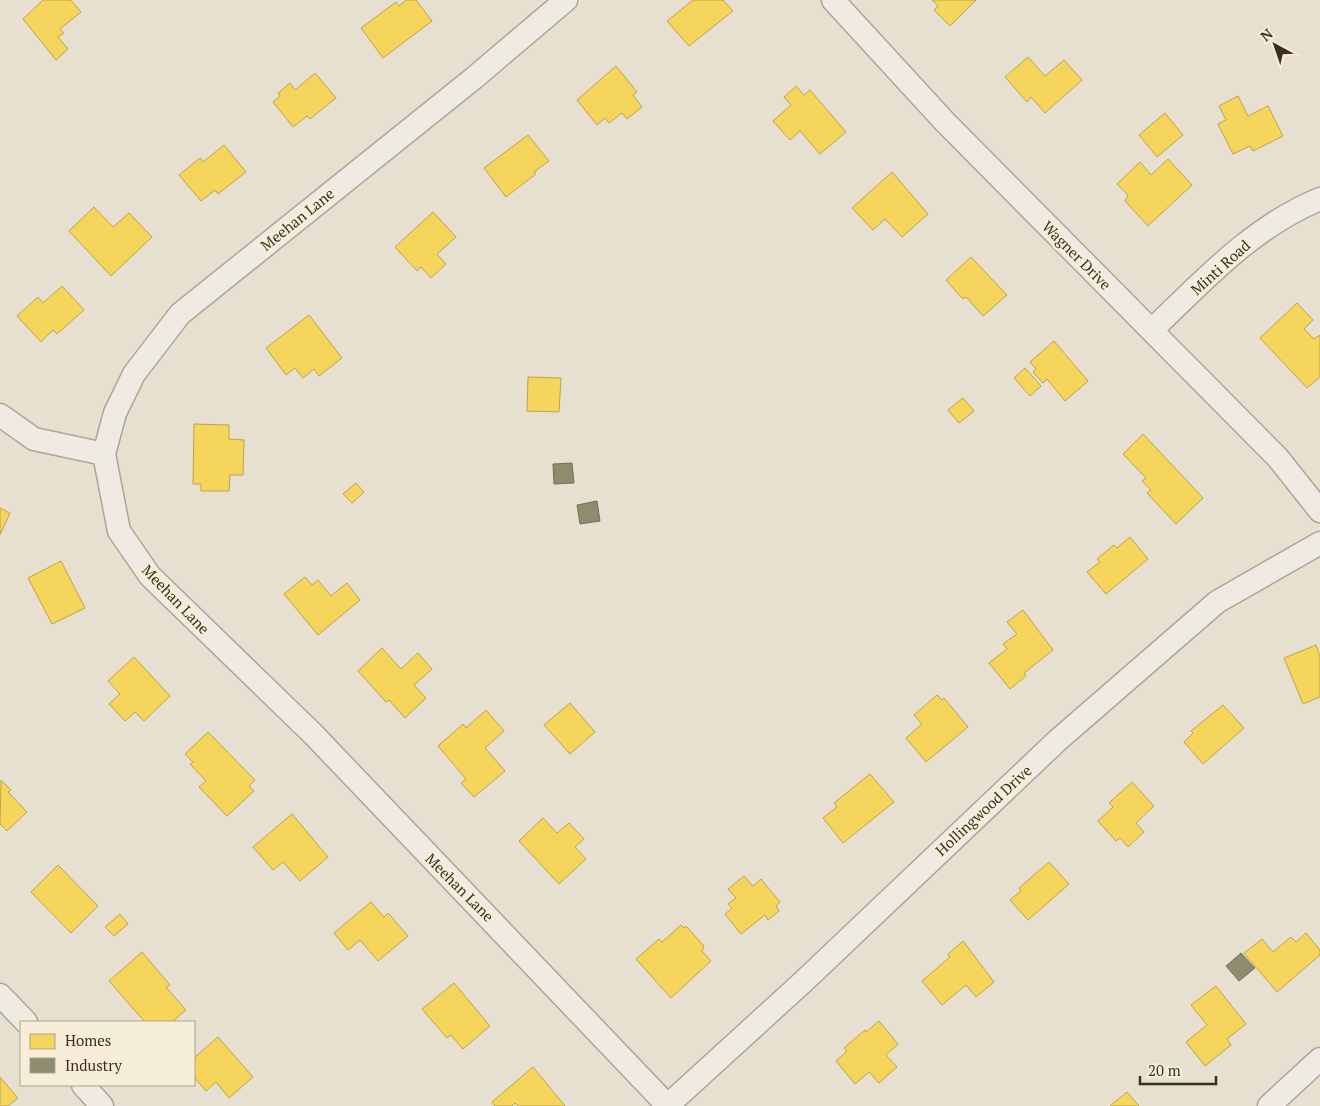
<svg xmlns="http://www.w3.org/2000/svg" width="1320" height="1106" font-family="'PT Serif',serif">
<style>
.homes{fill:#f6d55c;stroke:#bea34a}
.industry{fill:#8c8c6e;stroke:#747057}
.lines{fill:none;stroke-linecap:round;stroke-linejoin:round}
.minor-casing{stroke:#ada599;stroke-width:25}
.minor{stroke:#efebe3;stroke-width:22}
.labels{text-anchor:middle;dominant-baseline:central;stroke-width:5;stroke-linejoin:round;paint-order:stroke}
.street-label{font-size:15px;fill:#3d2e20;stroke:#f7eed8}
</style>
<rect width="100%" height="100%" fill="#e7e0d1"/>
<!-- homes -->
<g class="homes">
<path d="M43,0H71L81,12L60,29L64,33L58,37L68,49L56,60L23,19Z"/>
<path d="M406,0H416L432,21L383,58L361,28L396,2L399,6Z"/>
<path d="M693,0H723L733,11L689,46L667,21Z"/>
<path d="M932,0H976L950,26L934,10L938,6Z"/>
<path d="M1028,57L1045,76L1064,60L1082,80L1045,113L1031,97L1027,102L1005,77Z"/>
<path d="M616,66L637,92L633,95L642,107L627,119L622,113L609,123L605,118L597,125L577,100Z"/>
<path d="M315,73L336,98L310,119L307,116L293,127L273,102L280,96L278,93L290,83L295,90Z"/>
<path d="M796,86L804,95L810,90L846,132L820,154L800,131L790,140L773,121L791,105L784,97Z"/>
<path d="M1238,96L1248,116L1268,106L1283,136L1253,151L1250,146L1233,154L1218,124L1226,120L1219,106Z"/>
<path d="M1165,113L1183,135L1157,157L1139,135Z"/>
<path d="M528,135L549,161L534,172L536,174L506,197L484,168Z"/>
<path d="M224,145L246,172L218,194L215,190L201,201L179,175L200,158L203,162Z"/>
<path d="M1168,159L1192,185L1148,226L1125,201L1128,195L1117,184L1140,162L1151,175Z"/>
<path d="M892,172L928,214L902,237L885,219L873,230L852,208Z"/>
<path d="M94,207L113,227L129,213L152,237L111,276L69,231Z"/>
<path d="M433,212L456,237L437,254L446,264L431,278L421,267L417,271L395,247Z"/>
<path d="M971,257L1007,295L983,316L966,297L963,299L946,280Z"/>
<path d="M62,286L84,310L57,334L53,330L41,342L17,316L38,297L43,303Z"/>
<path d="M1297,303L1313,320L1304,329L1314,339L1320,335V377L1307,388L1260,338Z"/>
<path d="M309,315L342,358L319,376L314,369L303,378L295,368L286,375L266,348Z"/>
<path d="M1054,341L1088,381L1065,401L1047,379L1043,383L1033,372L1036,369L1030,362Z"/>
<path d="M1025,368L1041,386L1030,396L1014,378Z"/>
<path d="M528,377L561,378L559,412L527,411Z"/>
<path d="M963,398L974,411L959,423L948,410Z"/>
<path d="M194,424L229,425V439L244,440L243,475H230L229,491H201V484H193Z"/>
<path d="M1143,434L1203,498L1176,524L1147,493L1151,490L1142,481L1146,478L1123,454Z"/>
<path d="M356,483L364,492L352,503L343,494Z"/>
<path d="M0,508L10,513L0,535Z"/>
<path d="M1130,537L1148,559L1106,594L1087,572L1100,562L1097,559L1114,545L1117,548Z"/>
<path d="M61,561L85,608L52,624L28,578Z"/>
<path d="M305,577L312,585L318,580L331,596L347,583L360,600L318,635L284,594Z"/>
<path d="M1023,610L1053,650L1024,673L1026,676L1010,689L989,663L1007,649L1003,644L1017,634L1007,622Z"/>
<path d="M1316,645L1320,656V697L1303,704L1284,658Z"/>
<path d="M382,648L401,669L418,653L432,669L414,685L426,698L405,718L389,700L386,702L358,671Z"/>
<path d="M134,657L170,696L144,721L135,712L125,721L109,704L120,694L108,681Z"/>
<path d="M937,695L942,700L944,698L968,727L926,762L906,738L922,724L914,715Z"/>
<path d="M570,703L595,732L570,754L544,725Z"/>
<path d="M1223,705L1244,728L1203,764L1184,742L1193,733L1191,731Z"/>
<path d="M486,710L504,731L485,748L505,771L474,797L461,783L466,779L438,746L463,724L466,728Z"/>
<path d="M208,732L255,780L249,786L254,791L227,816L199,787L206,781L190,764L193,762L185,754Z"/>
<path d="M870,774L894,802L843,843L823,818L837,807L834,803Z"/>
<path d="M1,780L11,790L8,792L27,812L7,831L0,824Z"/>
<path d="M1132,782L1154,806L1136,823L1144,832L1128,847L1120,838L1116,841L1098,821L1113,807L1109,803Z"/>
<path d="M292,814L328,857L300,881L283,862L273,870L253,847Z"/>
<path d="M543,818L557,833L569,823L584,839L575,847L586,859L559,884L519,841Z"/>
<path d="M1049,862L1069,884L1028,920L1010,900L1021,891L1019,888Z"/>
<path d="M58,865L98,906L71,933L31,892Z"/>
<path d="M744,876L753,886L761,879L780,902L776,906L779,911L768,920L765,915L741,934L725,914L732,908L728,904L736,898L728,889Z"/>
<path d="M371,902L384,917L388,913L408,936L378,961L360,940L348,950L334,933Z"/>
<path d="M120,914L128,924L114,936L105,927Z"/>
<path d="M681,925L684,928L686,926L704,946L702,951L711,961L671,998L636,959L659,939L662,942Z"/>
<path d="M1306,933L1320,950V955L1277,992L1244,953L1262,939L1273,952L1291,937L1296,942Z"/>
<path d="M963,941L994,982L976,997L966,985L942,1005L922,981L950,957L948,954Z"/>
<path d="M142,952L170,985L166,987L186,1010L172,1022H145L109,981Z"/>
<path d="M454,983L490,1026L463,1049L451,1035L447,1038L422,1009Z"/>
<path d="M1216,986L1246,1024L1227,1039L1231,1045L1205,1066L1186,1042L1207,1025L1191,1005Z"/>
<path d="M879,1021L898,1044L886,1055L897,1067L879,1083L869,1072L855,1084L836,1061L847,1051L844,1048L865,1030L866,1032Z"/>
<path d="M218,1037L253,1077L229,1098L216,1082L206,1091L194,1077V1058Z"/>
<path d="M533,1067L565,1106H518L515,1103L512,1106H495L492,1102Z"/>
<path d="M0,1077L18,1098L8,1106H0Z"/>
<path d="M1127,1092L1139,1106H1110Z"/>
</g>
<!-- industry -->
<g class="industry">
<path d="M572,463L574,483L554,484L553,464Z"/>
<path d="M597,501L600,521L580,524L577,505Z"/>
<path d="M1241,953L1255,968L1239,981L1226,966Z"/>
</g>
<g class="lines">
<!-- minor casing -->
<g class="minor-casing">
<g id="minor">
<path d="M566,0L474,78L180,314L134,374L115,413L104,454L119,531L150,576L313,734L668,1106"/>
<path d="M833,0L945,122L1278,458L1320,511"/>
<path d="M1152,330C1203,281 1252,227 1320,199"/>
<path d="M0,415L34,439L104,454"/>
<path d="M0,995L26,1022"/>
<path d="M83,1085L102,1106"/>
<path d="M667,1106L804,981L1058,740L1217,602L1320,543"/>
<path d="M1269,1106L1320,1059"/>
</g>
</g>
<!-- minor -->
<use href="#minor" class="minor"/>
</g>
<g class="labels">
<!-- street labels -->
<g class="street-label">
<text transform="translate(297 219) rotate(-39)">Meehan Lane</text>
<text transform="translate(1077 255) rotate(45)">Wagner Drive</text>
<text transform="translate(1220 267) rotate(-42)">Minti Road</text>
<text transform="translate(176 599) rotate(46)">Meehan Lane</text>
<text transform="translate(983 810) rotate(-43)">Hollingwood Drive</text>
<text transform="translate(460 887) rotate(45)">Meehan Lane</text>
</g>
</g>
<!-- legend -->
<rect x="20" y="1021" width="175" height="65" fill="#f7eed8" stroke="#ada18e"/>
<rect x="30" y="1034" width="25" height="15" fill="#f6d55c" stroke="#ada18e"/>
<text x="65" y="1046" font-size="15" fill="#3d2e20">Homes</text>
<rect x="30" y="1058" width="25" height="15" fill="#8c8c6e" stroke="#ada18e"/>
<text x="65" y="1071" font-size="15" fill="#3d2e20">Industry</text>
<!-- north arrow -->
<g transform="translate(1275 45) rotate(320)" stroke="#f7eed8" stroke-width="4" paint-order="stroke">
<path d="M0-4L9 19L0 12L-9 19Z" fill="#3d2e20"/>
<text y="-8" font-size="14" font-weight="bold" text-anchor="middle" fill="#3d2e20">N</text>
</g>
<!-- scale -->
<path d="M1140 1076v8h76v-8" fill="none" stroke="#3d2e20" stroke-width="2.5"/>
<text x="1148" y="1076" font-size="15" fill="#3d2e20" stroke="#f7eed8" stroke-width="4" paint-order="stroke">20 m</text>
</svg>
